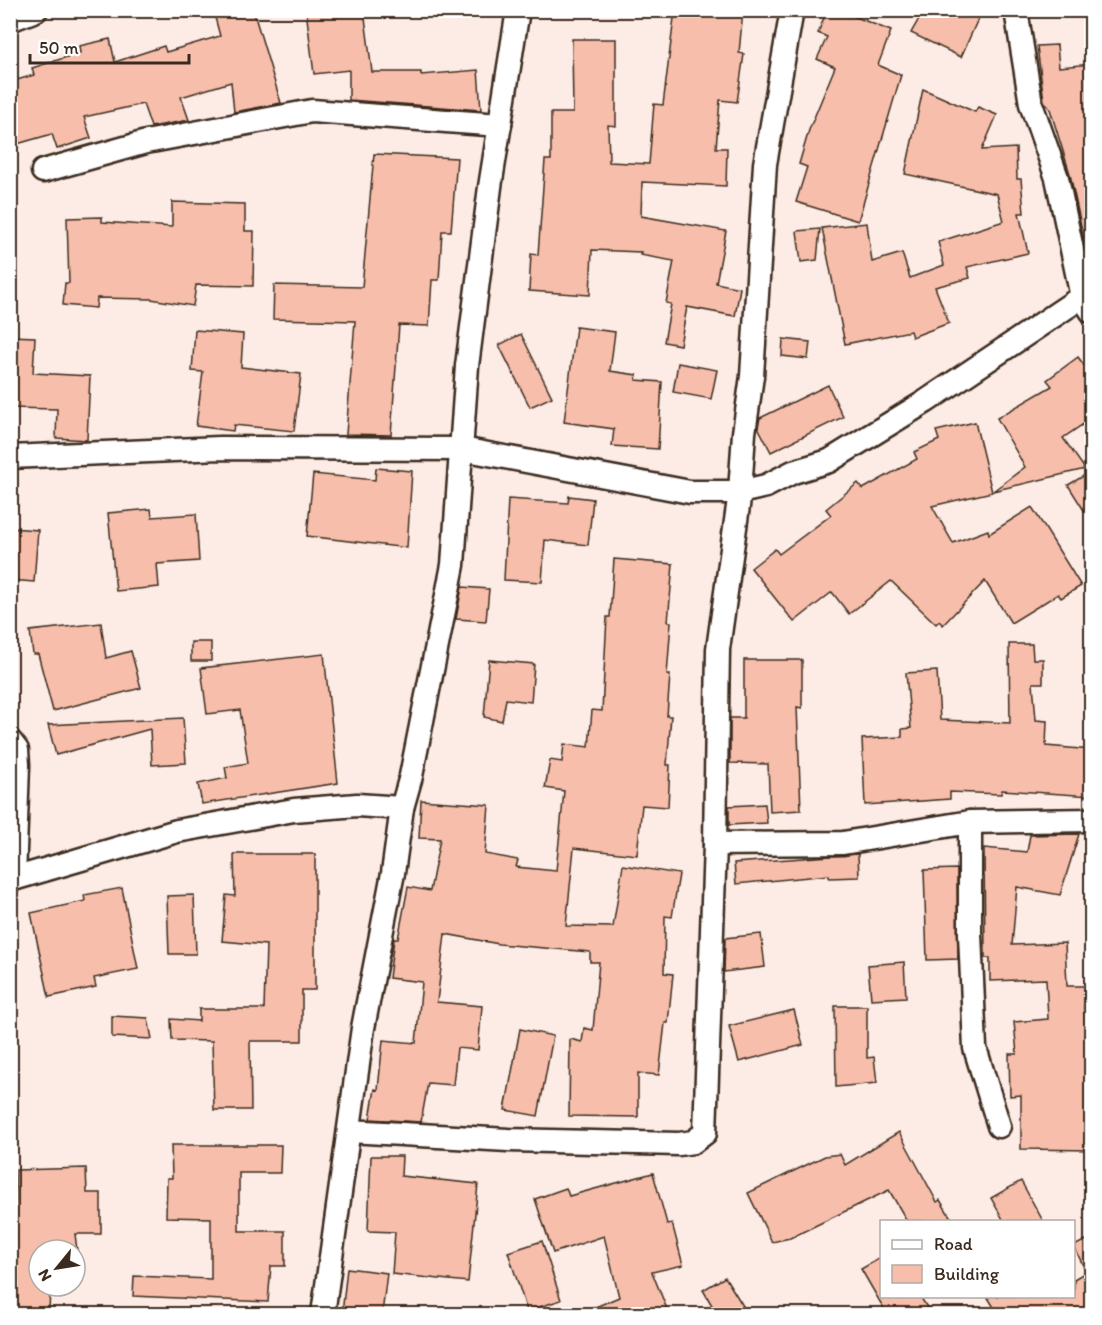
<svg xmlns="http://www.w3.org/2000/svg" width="1102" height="1325" font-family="Itim,sans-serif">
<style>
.building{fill:#f7bfab;stroke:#3b2a1e;stroke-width:1.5}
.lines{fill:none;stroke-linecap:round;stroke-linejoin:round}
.minor-casing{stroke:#3b2a1e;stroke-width:27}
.minor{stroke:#fff;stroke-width:22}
</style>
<rect width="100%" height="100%" fill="#fdece6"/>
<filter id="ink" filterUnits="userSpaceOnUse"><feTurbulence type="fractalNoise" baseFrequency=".0167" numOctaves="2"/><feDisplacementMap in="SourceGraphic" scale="12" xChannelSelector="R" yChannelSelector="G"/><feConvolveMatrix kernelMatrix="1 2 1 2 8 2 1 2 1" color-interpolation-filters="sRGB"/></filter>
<g filter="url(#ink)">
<!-- building -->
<g class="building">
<path d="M213,10H253L281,103L234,112L231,82L181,97L189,120L151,127L143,104L84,117L91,138L57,149L52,134L10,146V82L34,75L32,68L80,53L79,46L110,39L115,62L164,46L166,52L220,36Z"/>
<path d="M306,10H364L372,72H421V75L478,70L481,110L349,100V70L314,74Z"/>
<path d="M675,10H743L739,53L744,54L737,102L720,100L716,148H727L726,186L642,182L641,216L726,231L716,283L740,288L735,316L687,307L680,345L664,342L671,304L666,303L674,261L640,255L641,252L592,250L590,295L529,291L531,254L538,255L545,160H551V113H573L572,39H616V126L608,125L609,162L649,164L654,104L663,105Z"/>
<path d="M827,10H838L891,31L878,65L901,75L858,221L796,202L807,167L799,164L809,130L835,67L817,59L827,37L818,33Z"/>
<path d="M924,10H982L961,57L911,33Z"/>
<path d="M1057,45L1059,67L1092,64V253L1087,254L1070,174L1050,109L1044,101L1037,46Z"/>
<path d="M923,89L975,112L978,107L997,115L982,150L1016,148L1017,179H1021L1024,213H1019L1028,253L967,267L970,278L935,287L949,323L912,337L910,331L845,344L822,228L867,223L872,262L902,253L910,278L944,265L938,242L1004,221L997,194L905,174Z"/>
<path d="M374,154L457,158L451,231H442L439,280H432L429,326L399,325L391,435L346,434L355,321L273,319L274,285L362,287Z"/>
<path d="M172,202L245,204V231H254L253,286L196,285L193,306L151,299L97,298L96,308L63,305L65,283H69L67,218L102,217V222L172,227Z"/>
<path d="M820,229L817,260L801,262L797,231Z"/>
<path d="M576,327L615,332L610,371L637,375L636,380L662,382L658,449L612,446L614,429L564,422Z"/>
<path d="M195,330L243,334L241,367L301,374L294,431L234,425L233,431L196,426L203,372L192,371Z"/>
<path d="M521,334L552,397L530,407L499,345Z"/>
<path d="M10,336L35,337L33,373L90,376L87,440L56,438L57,409L10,408Z"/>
<path d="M783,339L810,342L808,359L782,356Z"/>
<path d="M1078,357L1092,376V418L1063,438L1085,469L993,491L1025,467L997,418L1052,386L1047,380Z"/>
<path d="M678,363L717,370L711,399L673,392Z"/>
<path d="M828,385L843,417L771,452L758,427L760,418Z"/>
<path d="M975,422L992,492L932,506L953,543L988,530L989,534L1032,507L1081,586L1061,598L1058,594L1011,623L985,581L943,625L939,621L936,624L891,581L849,614L832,592L794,622L751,568L775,549L779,554L831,515L826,509L858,483L863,489L917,459L914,452L939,440L936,431Z"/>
<path d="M376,468L412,471L407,548L307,536L313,474L375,480Z"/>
<path d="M1092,471V523L1068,485Z"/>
<path d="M569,496L593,499L588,545L545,540L542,582L504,580L508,499L568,503Z"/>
<path d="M151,509L152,517L196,514L199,561L157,564L159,587L116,591L108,513Z"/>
<path d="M10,528L38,530L34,582L10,580Z"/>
<path d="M614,559L673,564L668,622H671L667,675H670L667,716H671L667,765H670L668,807L642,805L637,855L574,848L566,926L613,927L623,865L679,874L672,917L665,916L664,973L673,974L668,1023H665L659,1075L638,1073V1117L569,1116L570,1039L582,1042L584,1028L593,1030L599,962H590V952L499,944L445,934L437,1002L482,1006L478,1050L457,1048L453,1085L428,1083L421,1122L370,1119L375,1089L378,1090L383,1040L416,1043L422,982L389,978L394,939H398L408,887L430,891L440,839L419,838L421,800L489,805L485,854L518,860L516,867L556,871L564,791L545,788L550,760L562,762L564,744L589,747L592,710L602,711L607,617H610Z"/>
<path d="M462,587L489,589L486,621L456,619Z"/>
<path d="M101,623L106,658L131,651L141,688L53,711L38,654H33L30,631Z"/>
<rect x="191" y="642" width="20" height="19"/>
<path d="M1009,644H1032L1033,659H1043V683H1033L1036,720L1047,721L1046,746L1092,750V796L1002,790L1001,794L950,792V799L865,805L862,739L902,737V729L911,728L906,673L937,671L940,720L1010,723Z"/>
<path d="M324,654L338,783L202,804L198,784L227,778L225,767L248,763L240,710L207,714L201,668Z"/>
<path d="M489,660L534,664L531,702L506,699L502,721L484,717Z"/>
<path d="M744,660H802V708L797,707L801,810L770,812L768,764L730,763V718H744Z"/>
<path d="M183,718L186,763L152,765L150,729L56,755L48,725Z"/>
<path d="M765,804L767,823L729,825V806Z"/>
<path d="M1079,834L1060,895L1017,887L1012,945L1065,943L1067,986H1087L1088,1005H1084L1087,1052H1092V1150L1021,1149V1095L1010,1096L1009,1054H1017L1014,1022L1048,1019L1046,979L990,981V958H985L984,848L1027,852L1030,835Z"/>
<path d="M234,854H315V990H302V1041H250L251,1110H214L212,1041L172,1040L171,1019L199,1021V1009H264L266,945L222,941L226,895L235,896Z"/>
<path d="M858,854L859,877L829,878V875L736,884L734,863Z"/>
<path d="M957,869L958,959L927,960L924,870Z"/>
<path d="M122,888L138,969L94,978L96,987L49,997L31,913L85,901L84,895Z"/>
<path d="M194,895L196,954H169L167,896Z"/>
<path d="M761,934L765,967L724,972L725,938Z"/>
<path d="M904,962L906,997L871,999L868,965Z"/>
<path d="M835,1006H867V1058L874,1057L877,1083L836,1087Z"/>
<path d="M794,1010L803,1045L739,1062L729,1026Z"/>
<path d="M112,1016L148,1018L152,1039L112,1037Z"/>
<path d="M520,1029L553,1036L538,1116L505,1110Z"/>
<path d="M899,1132L937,1202L940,1200L953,1221H907L889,1190L790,1238L772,1242L748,1193L825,1156L840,1154L845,1165Z"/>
<path d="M171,1145H281L280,1173H239V1231H285V1266H271L268,1302L133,1296L134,1276L211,1279V1218L166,1217L167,1178H172Z"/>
<path d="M371,1156H402L401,1176L478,1184L468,1282L392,1274L395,1232L368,1231Z"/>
<path d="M86,1168L87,1193H101V1234H75L77,1250H39V1286H50L49,1314H10V1247H15L16,1170Z"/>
<path d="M653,1173L667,1224L672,1223L683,1265L652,1272L669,1314H579L619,1297L604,1236L553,1253L535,1199L566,1188L569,1196Z"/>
<path d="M1021,1181L1043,1221H1004L991,1198Z"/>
<path d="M1092,1237V1314H998L987,1296H1074V1279L1086,1272L1074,1246Z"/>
<path d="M542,1241L561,1300L527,1311L508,1252Z"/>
<path d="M882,1257V1296H920L931,1314H887L861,1269Z"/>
<path d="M347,1268L387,1273L382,1314H342Z"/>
<path d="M725,1277L748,1314H717L703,1290Z"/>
</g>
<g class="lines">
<!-- minor casing -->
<g class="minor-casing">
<g id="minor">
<path d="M1016,10L1031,104L1057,178L1082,297L1092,312"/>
<path d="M10,20L36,10"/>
<path d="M43,171L146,142L312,111L500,125"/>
<path d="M10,457L220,448L462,449L690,492H740L766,486L793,472L829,461L925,402L1092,290"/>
<path d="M10,741L17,750L18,765L14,879"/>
<path d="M970,822V934L975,1048L999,1126"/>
<path d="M715,844L843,843L970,822L1092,820"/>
<path d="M10,880L177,831L294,810L357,805L402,808"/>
<path d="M349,1131L508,1140L679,1144L693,1142L705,1133L715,844L718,649L740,492L744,433L752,376L765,164L792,10"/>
<path d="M323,1314L363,1028L393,873L402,808L411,776L453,565L467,366L490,187L518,10"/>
</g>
</g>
<!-- minor -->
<use href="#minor" class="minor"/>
</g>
</g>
<!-- margin -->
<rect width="1102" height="1325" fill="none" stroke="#fff" stroke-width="36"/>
<rect x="18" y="18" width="1066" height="1289" fill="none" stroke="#3b2a1e" stroke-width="2" filter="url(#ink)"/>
<!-- legend -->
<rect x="880" y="1220" width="195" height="78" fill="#ffffff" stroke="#b1aaa5" stroke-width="1.5"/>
<rect x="892" y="1240" width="30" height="9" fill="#ffffff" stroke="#b1aaa5" stroke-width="1.5"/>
<text x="934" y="1250" font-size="18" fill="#3b2a1e">Road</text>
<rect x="892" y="1265" width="30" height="18" fill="#f7bfab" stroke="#b1aaa5" stroke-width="1.5"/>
<text x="934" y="1280" font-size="18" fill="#3b2a1e">Building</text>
<!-- north arrow -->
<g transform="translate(57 1268) rotate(240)"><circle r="28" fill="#ffffff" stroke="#b1aaa5" stroke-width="1.5"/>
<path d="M0-4.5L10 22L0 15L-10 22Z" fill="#3b2a1e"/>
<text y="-9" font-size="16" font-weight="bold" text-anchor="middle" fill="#3b2a1e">N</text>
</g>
<!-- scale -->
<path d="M30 54v9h159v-9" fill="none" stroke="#3b2a1e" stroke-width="3"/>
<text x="39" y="54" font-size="18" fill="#3b2a1e" stroke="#ffffff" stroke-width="4.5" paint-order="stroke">50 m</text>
</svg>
